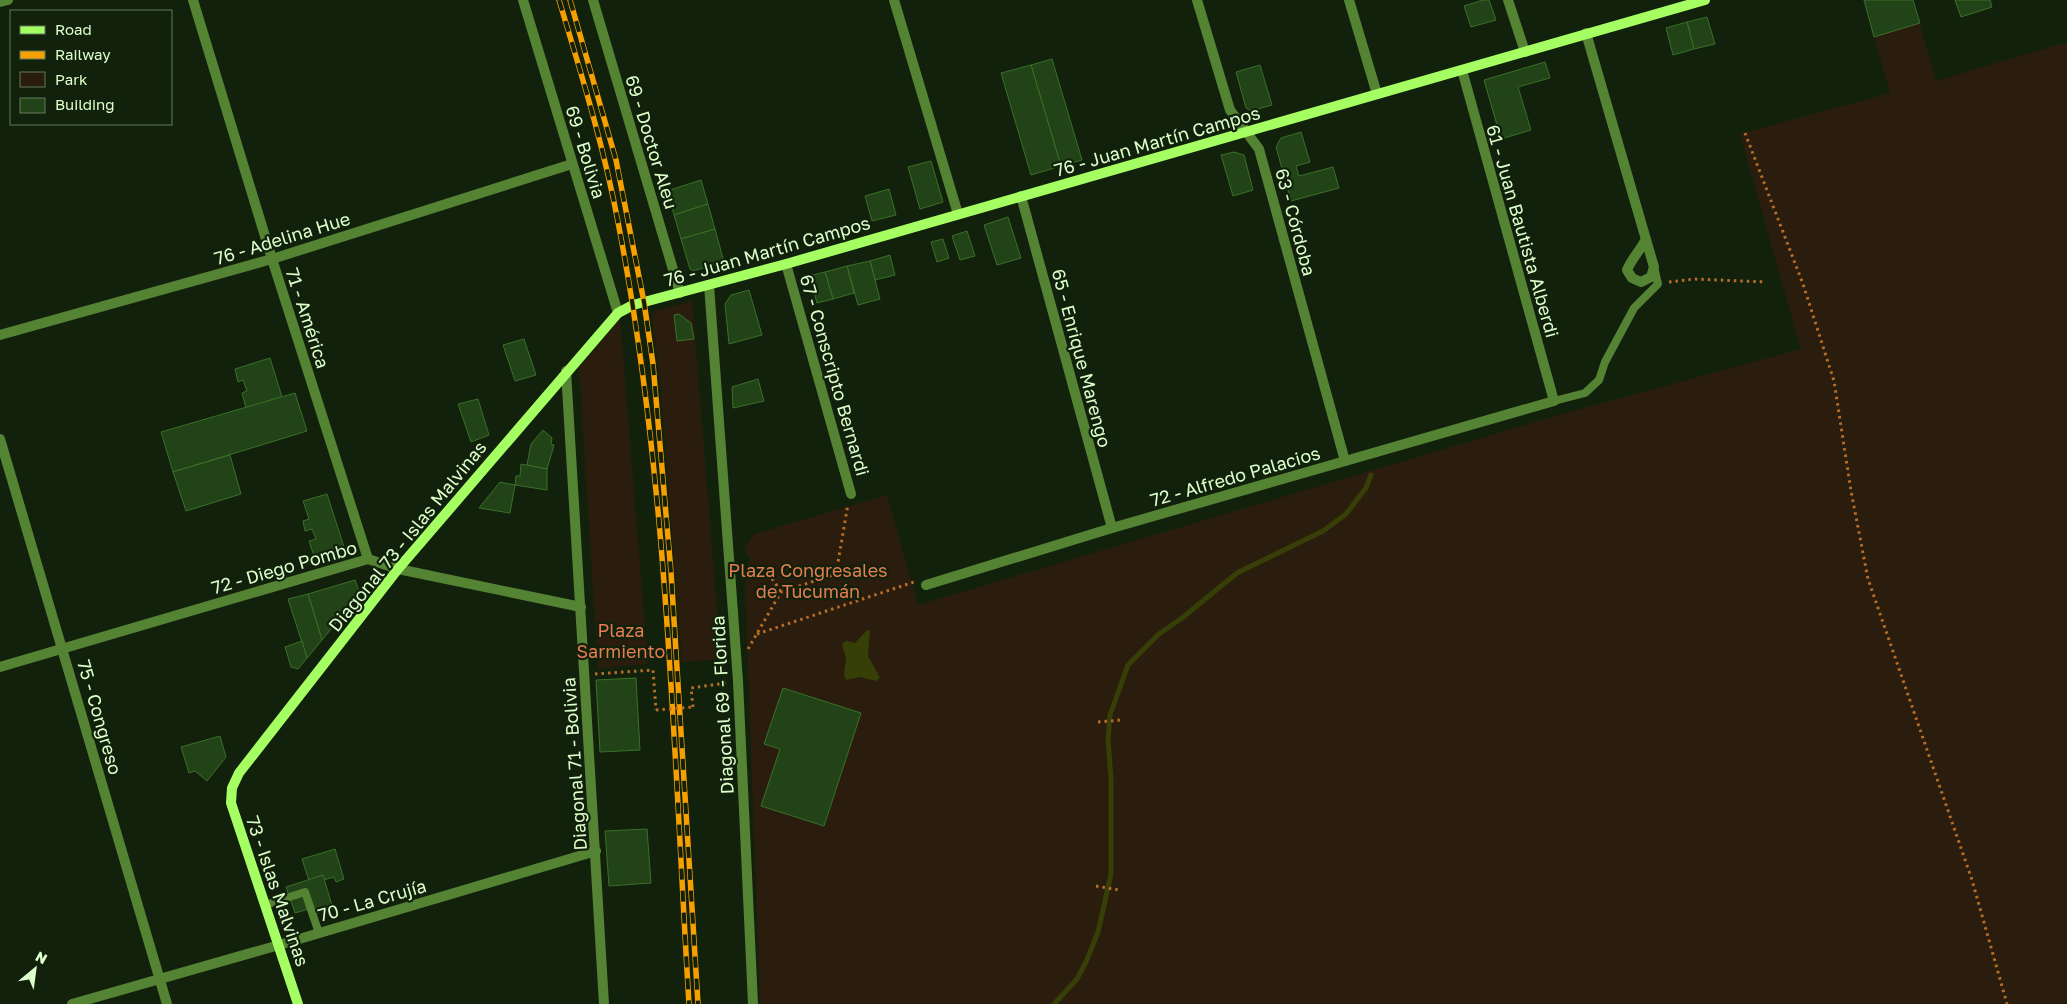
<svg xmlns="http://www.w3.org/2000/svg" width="2067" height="1004" font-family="'Golos Text',sans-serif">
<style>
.green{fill:#2b1d0e}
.water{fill:#353f06}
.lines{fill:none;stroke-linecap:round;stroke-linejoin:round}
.stream{stroke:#353f06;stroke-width:5}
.building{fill:#224317;stroke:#3a7027}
.path{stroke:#b86d27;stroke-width:3;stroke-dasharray:2.5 4;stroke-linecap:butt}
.service{stroke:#558334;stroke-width:8}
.minor{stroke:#558334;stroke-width:10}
.tertiary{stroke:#558334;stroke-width:10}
.secondary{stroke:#a6ff62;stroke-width:10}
.rail-casing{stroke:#f69f00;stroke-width:5.5}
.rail{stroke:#12210c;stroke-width:4;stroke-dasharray:11;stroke-linecap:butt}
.path-bridge{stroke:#b86d27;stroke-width:3;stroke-dasharray:2.5 4;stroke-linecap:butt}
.labels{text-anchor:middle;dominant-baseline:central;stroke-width:4.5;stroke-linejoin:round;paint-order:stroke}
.street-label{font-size:18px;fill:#ddffcb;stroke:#12210c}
.park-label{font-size:18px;fill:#e57d51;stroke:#12210c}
</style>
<rect width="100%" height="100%" fill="#12210c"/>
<!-- green -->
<g class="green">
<path d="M1864,0H1913L1936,81L2067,42V1004H760L745,579L750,559L744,549L754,534L887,495L918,605L1569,412L1801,349L1740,134L1890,93Z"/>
<path d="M692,301L721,659L682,662L660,382L652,312Z"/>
<path d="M620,319L648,664L598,668L579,368Z"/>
</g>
<!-- water -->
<path class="water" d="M867,630L870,631L868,656L880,678L876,681L860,677L846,680L844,676L846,658L842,644L846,641L855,643Z"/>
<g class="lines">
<!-- stream -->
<path class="stream" d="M1054,1004L1077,979L1086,962L1098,932L1111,874V778L1108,740L1110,715L1128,665L1159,634L1182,618L1237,573L1323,531L1346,514L1366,488L1371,475"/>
</g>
<!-- building -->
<g class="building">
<path d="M1483,0H1489L1496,20L1471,27L1464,6Z"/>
<path d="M1864,0H1913L1920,23L1874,37Z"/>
<path d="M1955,0H1990L1992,7L1961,17Z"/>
<path d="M1707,17L1715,44L1694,49L1687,22Z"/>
<path d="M1687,22L1694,49L1673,55L1666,28Z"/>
<path d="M1052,59L1082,160L1061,166L1031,65Z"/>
<path d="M1545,62L1550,78L1518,87L1531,130L1501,139L1484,80Z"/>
<path d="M1031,65L1061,166L1031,175L1001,73Z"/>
<path d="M1260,65L1272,105L1251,111L1246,108L1236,72Z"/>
<path d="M1301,132L1310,162L1296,166L1299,176L1333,167L1339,188L1291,201L1276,147L1281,138Z"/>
<path d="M1234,152L1244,155L1253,190L1233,196L1221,155Z"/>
<path d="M931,161L943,202L920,209L908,167Z"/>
<path d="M701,180L708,204L674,215L667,191Z"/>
<path d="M889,189L896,215L872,221L865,196Z"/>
<path d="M708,204L715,229L681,239L674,215Z"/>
<path d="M1008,217L1021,258L997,265L984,225Z"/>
<path d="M715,229L724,262L693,271L690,269L681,239Z"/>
<path d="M967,231L975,256L960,260L952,236Z"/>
<path d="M943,239L949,258L937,262L931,242Z"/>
<path d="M890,255L895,275L875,280L870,261Z"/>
<path d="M870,261L880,299L858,305L847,266Z"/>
<path d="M847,266L854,293L833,299L825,272Z"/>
<path d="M825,272L833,299L817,303L811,281L813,275Z"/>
<path d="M749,290L762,335L729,344L725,304L731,295Z"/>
<path d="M679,314L691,323L694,339L677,341L674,315Z"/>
<path d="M524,339L536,375L515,381L503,345Z"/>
<path d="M270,358L282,397L246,408L242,393L247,391L243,380L238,382L235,369Z"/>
<path d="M758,379L764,401L733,408L732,387Z"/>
<path d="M295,393L307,431L173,472L161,432Z"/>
<path d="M478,399L489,435L471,442L458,404Z"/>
<path d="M543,430L552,438L551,444L554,445L547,469L527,465L531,444Z"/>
<path d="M230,455L241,494L186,511L173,472Z"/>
<path d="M521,464L547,469V490L515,485L516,476H520Z"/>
<path d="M500,482L515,485L510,513L479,508Z"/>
<path d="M327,494L345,550L315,559L309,541L316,539L312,529L305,531L303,521L309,519L303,501Z"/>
<path d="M355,580L360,594L322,640L308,594Z"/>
<path d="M308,594L322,640L307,658L288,599Z"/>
<path d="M302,641L307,658L298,669L291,667L285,647Z"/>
<path d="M636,678L640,750L600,752L596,680Z"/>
<path d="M783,688L861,713L824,826L761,806L780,749L764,744Z"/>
<path d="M220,736L226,757L207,781L195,771L189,773L181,747Z"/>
<path d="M647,829L651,883L609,886L605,831Z"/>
<path d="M335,849L344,879L336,882L334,877L310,884L302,859Z"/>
<path d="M323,875L333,909L314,914L312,908L295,913L286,887Z"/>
</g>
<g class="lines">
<!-- path -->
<g class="path">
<path d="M1745,133L1803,284L1834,381L1851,491L1868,579L1972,880L2007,1004"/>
<path d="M1669,282L1694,279L1766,282"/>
<path d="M742,567L771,577L781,592"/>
<path d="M757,634L914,582"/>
<path d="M748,649L781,592L836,574L848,504"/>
<path d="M595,674L653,670L656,710"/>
<path d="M693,707L691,688L726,683"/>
<path d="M1098,722L1121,720"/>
<path d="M1096,886L1119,890"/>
</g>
<!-- service -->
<g class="service">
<path d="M1554,401L1585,393L1599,380L1605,362L1634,308L1658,284L1654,267"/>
<path d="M265,905L305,892L319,933"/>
</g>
<!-- minor -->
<g class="minor">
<path d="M193,0L272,259L368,559"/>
<path d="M523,0L618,313"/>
<path d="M593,0L680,293"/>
<path d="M894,0L958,214"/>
<path d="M1197,0L1230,110L1259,149L1345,461"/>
<path d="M1349,0L1377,94"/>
<path d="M1508,0L1525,52"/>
<path d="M0,2L8,0"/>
<path d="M1586,33L1654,267L1651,277L1641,282L1632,278L1627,270C1632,258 1640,251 1646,239"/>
<path d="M1021,196L1112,528"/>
<path d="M786,264L851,494"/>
<path d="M0,335L272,259L572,164"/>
<path d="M566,371L604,1004"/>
<path d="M0,439L167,1004"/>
<path d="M398,569L581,607"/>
<path d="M926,585L1112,528L1554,401L1462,70"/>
<path d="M279,945L596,851"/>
</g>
<!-- tertiary -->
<g class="tertiary">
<path d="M709,285L738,681L753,1004"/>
<path d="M0,667L368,559L398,569"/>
<path d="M72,1004L279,945"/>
</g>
<!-- secondary -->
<path class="secondary" d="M298,1004L231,803L232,788L239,773L398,569L618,313L633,305L786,264L1705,0"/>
<!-- rail casing -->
<g class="rail-casing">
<g id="rail">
<path d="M559,0C581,73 604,147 618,222C668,479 673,743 689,1004"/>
<path d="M570,0L616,160L644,302L653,364L671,572L698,1004"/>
</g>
</g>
<!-- rail -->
<use href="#rail" class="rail"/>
<!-- path-bridge -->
<path class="path-bridge" d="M656,710L693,707"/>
</g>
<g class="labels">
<!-- street labels -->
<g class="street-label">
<text transform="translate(1157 141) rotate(-16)">76 - Juan Martín Campos</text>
<text transform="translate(652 142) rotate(73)">69 - Doctor Aleu</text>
<text transform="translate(586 152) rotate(73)">69 - Bolivia</text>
<text transform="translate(1296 222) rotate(75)">63 - Córdoba</text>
<text transform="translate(1523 231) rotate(74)">61 - Juan Bautista Alberdi</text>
<text transform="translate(282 238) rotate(-17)">76 - Adelina Hue</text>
<text transform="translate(767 251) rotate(-16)">76 - Juan Martín Campos</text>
<text transform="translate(308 318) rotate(72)">71 - América</text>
<text transform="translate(1082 358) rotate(75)">65 - Enrique Marengo</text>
<text transform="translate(835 375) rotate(74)">67 - Conscripto Bernardi</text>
<text transform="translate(1235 476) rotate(-16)">72 - Alfredo Palacios</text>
<text transform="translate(407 536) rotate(-51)">Diagonal 73 - Islas Malvinas</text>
<text transform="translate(284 567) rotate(-16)">72 - Diego Pombo</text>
<text transform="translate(722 705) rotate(-93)">Diagonal 69 - Florida</text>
<text transform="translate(100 717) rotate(74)">75 - Congreso</text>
<text transform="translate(574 764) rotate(-94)">Diagonal 71 - Bolivia</text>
<text transform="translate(278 891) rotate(71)">73 - Islas Malvinas</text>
<text transform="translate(372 900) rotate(-16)">70 - La Crujía</text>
</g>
<!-- park labels -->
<g class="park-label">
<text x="808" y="570">Plaza Congresales<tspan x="808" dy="21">de Tucumán</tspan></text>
<text x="621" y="630">Plaza<tspan x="621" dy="21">Sarmiento</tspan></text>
</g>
</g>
<!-- legend -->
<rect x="10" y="10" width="162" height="115" fill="#12210c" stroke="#637a58"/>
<rect x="20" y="26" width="25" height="8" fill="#a6ff62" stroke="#637a58"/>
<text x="55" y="35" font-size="15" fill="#ddffcb">Road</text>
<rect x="20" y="51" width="25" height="8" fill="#f69f00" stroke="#637a58"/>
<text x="55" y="60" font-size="15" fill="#ddffcb">Railway</text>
<rect x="20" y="72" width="25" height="15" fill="#2b1d0e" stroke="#637a58"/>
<text x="55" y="85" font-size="15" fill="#ddffcb">Park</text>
<rect x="20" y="98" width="25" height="15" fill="#224317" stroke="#637a58"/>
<text x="55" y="110" font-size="15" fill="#ddffcb">Building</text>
<!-- north arrow -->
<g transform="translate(35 969) rotate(29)" stroke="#12210c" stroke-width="4" paint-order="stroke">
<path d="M0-4L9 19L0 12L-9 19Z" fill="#ddffcb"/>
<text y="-8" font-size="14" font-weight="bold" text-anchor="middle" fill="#ddffcb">N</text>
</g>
</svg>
